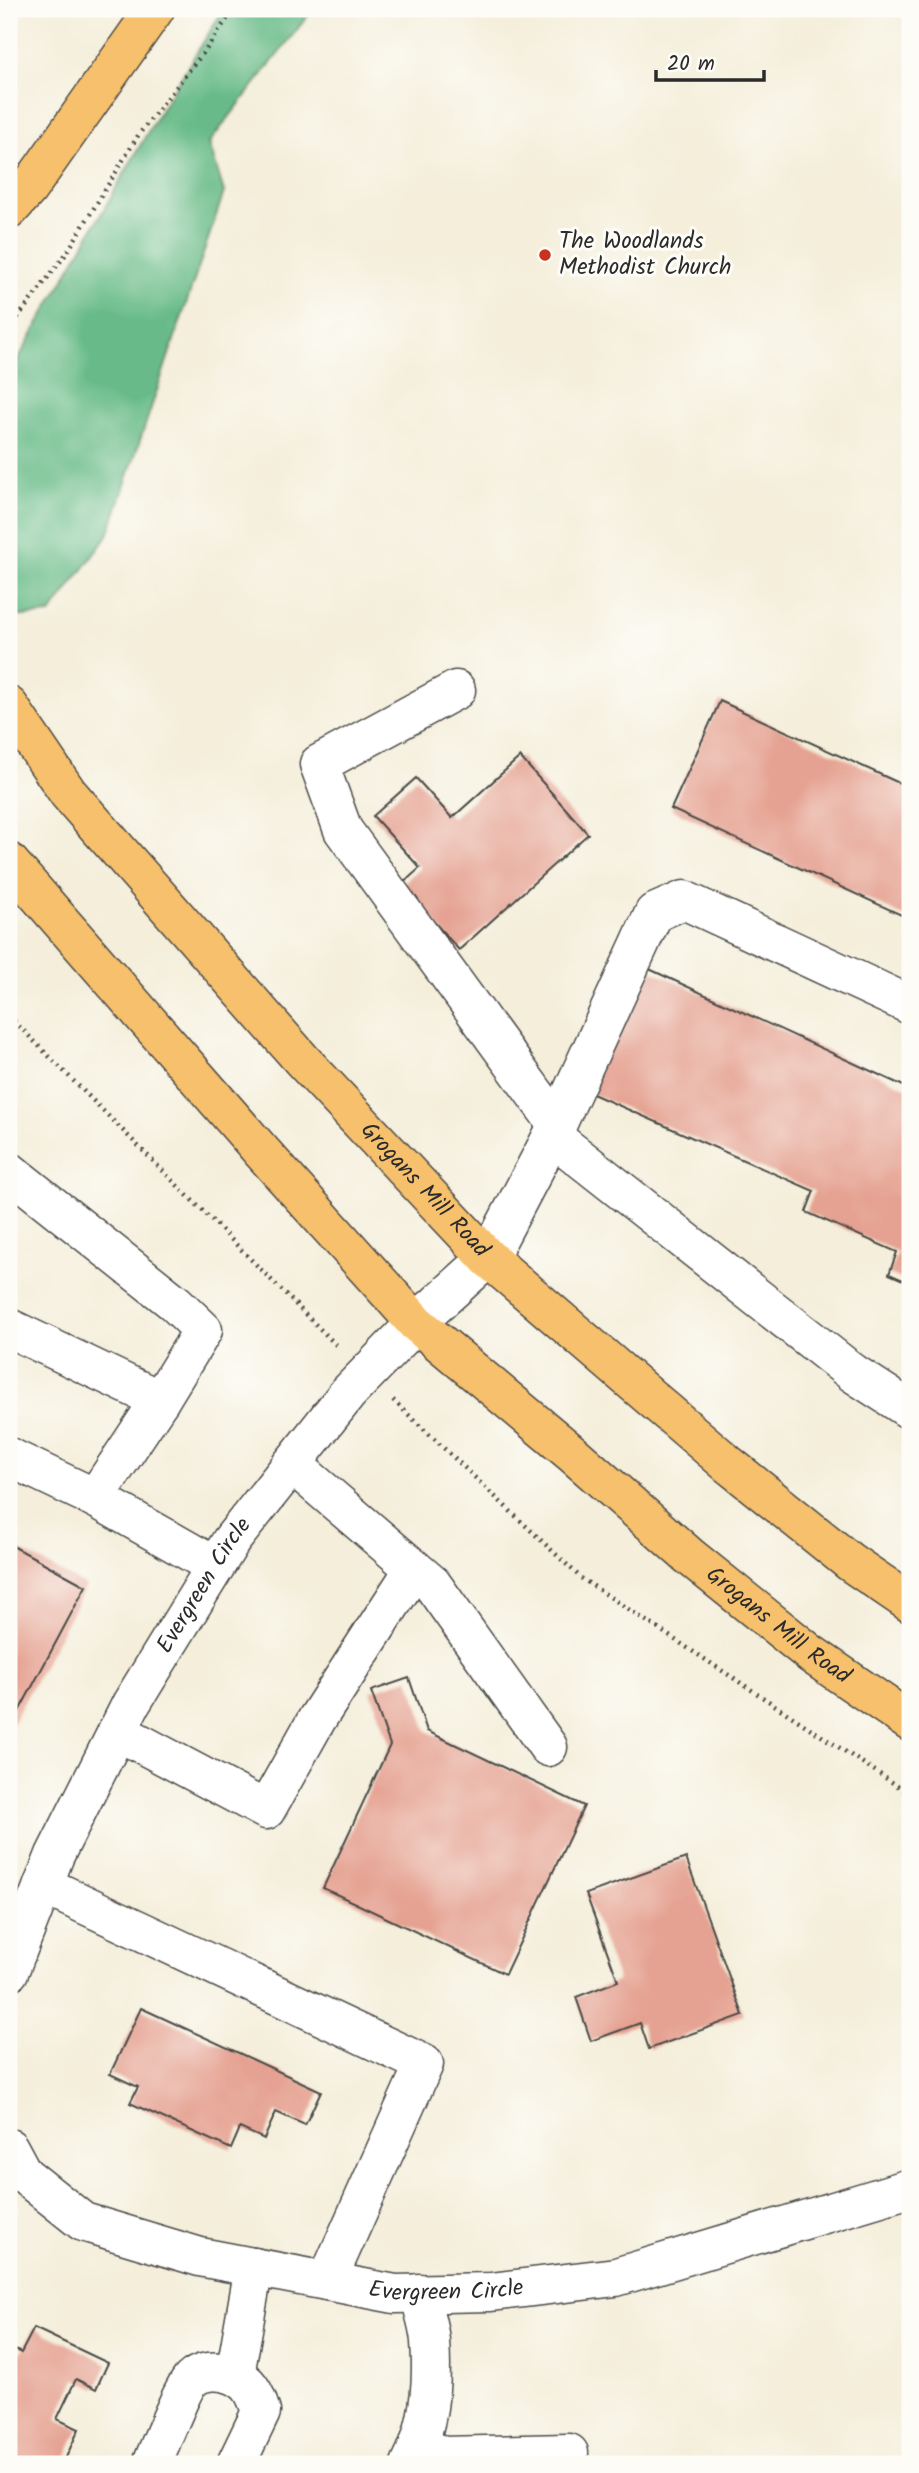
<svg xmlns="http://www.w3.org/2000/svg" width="919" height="2473" font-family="Kalam,sans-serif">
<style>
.forest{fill:#68bb88;stroke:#4a735a;stroke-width:2}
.building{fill:#e5a292}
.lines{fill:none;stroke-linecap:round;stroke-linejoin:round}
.minor-casing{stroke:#494845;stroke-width:41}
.major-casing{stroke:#494845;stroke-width:41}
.path{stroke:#494845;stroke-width:4.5;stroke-dasharray:2 5;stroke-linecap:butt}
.minor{stroke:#fff;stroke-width:38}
.major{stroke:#f7c06c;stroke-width:38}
.poi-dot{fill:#c8321e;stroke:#fdfcf7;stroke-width:2.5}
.labels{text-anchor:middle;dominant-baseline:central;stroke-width:6;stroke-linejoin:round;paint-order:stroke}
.poi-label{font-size:23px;fill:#2b2b2b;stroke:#fdfcf7;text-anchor:start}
.street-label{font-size:23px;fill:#2b2b2b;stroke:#fdfcf7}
</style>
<rect width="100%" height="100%" fill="#fdfcf7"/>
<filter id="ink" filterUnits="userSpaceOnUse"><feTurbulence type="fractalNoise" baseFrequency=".0143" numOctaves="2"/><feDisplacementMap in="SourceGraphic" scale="14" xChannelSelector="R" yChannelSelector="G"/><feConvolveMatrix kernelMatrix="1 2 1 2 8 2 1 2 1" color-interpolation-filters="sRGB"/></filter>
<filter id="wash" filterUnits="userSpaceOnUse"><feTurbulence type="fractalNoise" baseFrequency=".00686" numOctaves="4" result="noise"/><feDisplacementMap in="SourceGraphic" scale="28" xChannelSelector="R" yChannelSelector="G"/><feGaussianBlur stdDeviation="1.57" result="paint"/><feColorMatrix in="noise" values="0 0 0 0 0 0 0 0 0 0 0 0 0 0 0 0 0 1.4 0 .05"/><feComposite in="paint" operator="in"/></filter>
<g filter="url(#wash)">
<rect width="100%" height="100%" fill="#f4eeda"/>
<!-- forest -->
<path class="forest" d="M224,9H313L209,143L224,192L108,535L50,614L9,617V375L160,111Z"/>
<g id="blocks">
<!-- building -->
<g class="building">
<path d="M720,701L910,788V919L671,809Z"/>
<path d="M520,757L588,834L459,950L401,885L420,868L373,816L416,778L452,818Z"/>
<path d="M647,968L910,1089V1283L889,1274L897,1252L806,1212L814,1191L588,1092Z"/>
<path d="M9,1544L86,1586L9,1730Z"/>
<path d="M409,1678L427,1731L584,1806L505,1974L323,1888L390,1745L371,1691Z"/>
<path d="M686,1858L743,2015L649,2049L640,2023L591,2041L576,1997L618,1981L586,1894Z"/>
<path d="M141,2008L321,2091L305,2125L276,2112L264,2139L240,2128L231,2149L130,2103L138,2087L110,2074Z"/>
<path d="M34,2328L108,2363L96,2389L76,2379L57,2419L79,2429L63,2464H9V2347L21,2353Z"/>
</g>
</g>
</g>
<g filter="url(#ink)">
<use href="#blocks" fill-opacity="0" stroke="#494845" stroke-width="2"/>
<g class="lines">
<!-- minor casing -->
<g class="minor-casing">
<g id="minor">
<path d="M456,690L319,764L343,830L557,1124"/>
<path d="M552,1136L853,1373L910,1410"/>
<path d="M9,1171L175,1303L203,1330L160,1400L9,1328"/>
<path d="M9,1457L95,1498L160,1400"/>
<path d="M292,1464L432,1584L548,1747"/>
<path d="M95,1498L215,1566"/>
<path d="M117,1731L266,1810L317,1719L414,1569"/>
<path d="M43,1885L424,2064L327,2281"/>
<path id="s1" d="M9,1972L55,1855L131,1704L231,1541L348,1393L416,1323L488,1258L552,1136L654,913L684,900L910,1005"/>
<path id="s2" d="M9,2148L23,2174L83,2222L200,2257L395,2294L491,2292L616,2277L910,2188"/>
<path d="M235,2375L254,2267"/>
<path d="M420,2444L442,2456L569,2453"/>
<path d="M152,2464C158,2450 183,2387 191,2380C200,2371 215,2370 227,2373C249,2379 255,2392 261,2412L236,2464"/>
<path d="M410,2464C429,2428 433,2382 430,2341C429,2326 423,2309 419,2293"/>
</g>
</g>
<!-- major casing -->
<g class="major-casing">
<g id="major">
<path d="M9,210L28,189L155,9"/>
<path id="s3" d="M9,706L68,793L302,1060L488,1258L728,1464L850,1562L910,1603"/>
<path id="s4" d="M9,862L262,1152L416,1323L574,1455L689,1556L811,1654L910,1722"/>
</g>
</g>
<!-- path -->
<g class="path">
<path d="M9,329L66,254L139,134L207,48L234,9"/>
<path d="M9,1016L339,1348"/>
<path d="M393,1400L581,1578L910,1794"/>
</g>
<!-- minor -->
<use href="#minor" class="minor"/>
<!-- major -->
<use href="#major" class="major"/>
</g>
</g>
<!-- markers -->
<circle class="poi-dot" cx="545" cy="255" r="7"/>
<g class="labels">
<!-- poi labels -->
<g class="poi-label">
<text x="559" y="242">The Woodlands<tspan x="559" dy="26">Methodist Church</tspan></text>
</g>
<!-- street labels -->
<g class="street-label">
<text stroke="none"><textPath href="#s3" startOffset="639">Grogans Mill Road</textPath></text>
<text stroke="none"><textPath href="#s1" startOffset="434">Evergreen Circle</textPath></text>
<text stroke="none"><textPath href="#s4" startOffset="1087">Grogans Mill Road</textPath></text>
<text stroke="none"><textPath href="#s2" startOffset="478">Evergreen Circle</textPath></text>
</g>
</g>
<!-- margin -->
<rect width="919" height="2473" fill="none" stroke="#fdfcf7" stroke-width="35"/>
<!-- scale -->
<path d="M656 70v10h108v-10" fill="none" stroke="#2b2b2b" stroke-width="3.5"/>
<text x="667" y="70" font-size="21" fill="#2b2b2b" stroke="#fdfcf7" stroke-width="5" paint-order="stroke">20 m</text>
</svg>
